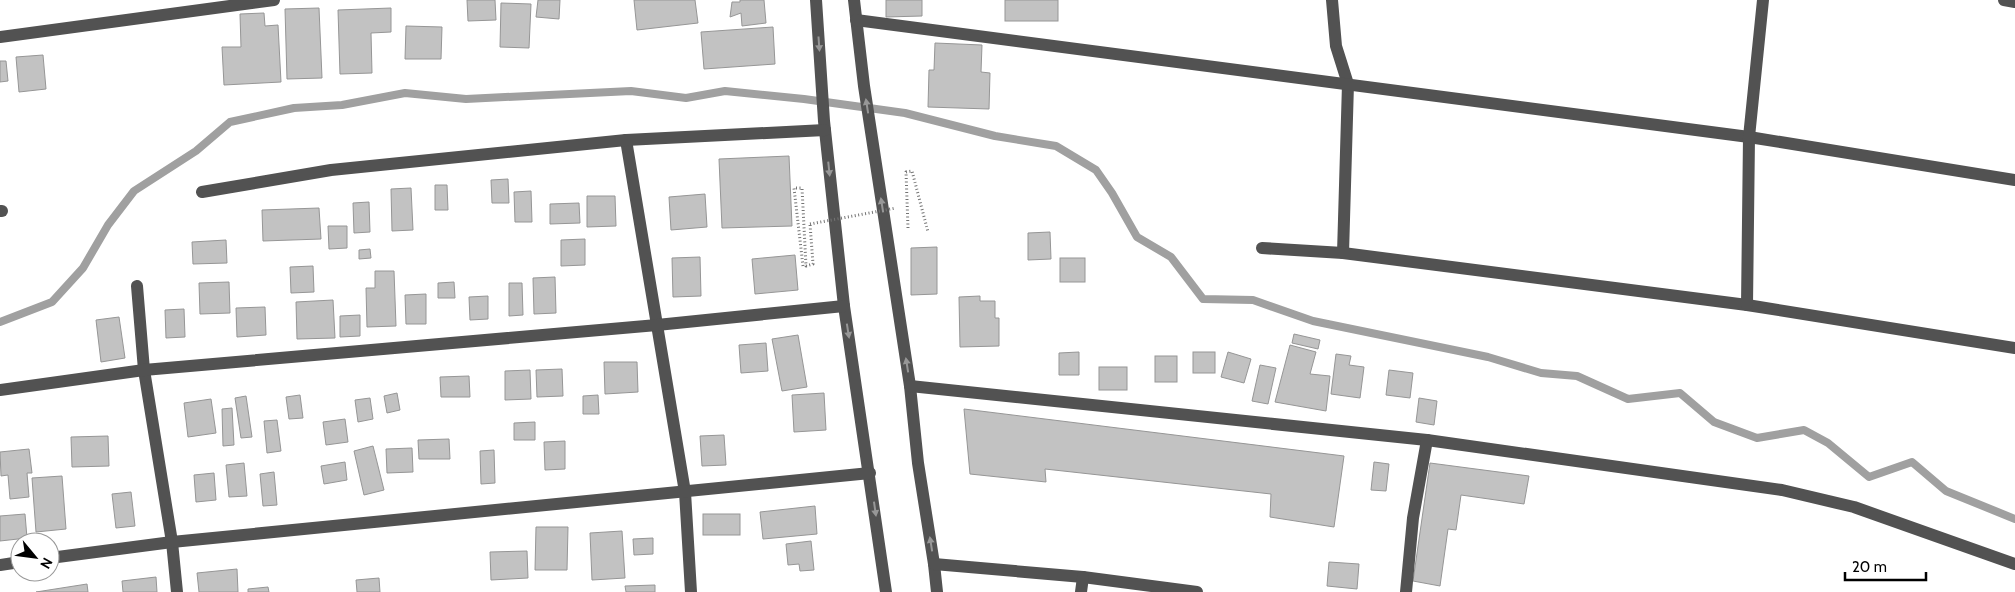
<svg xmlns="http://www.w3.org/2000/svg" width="2015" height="592" font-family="Cabin,sans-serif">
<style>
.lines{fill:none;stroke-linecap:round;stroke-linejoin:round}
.stream{stroke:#a0a0a0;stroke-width:8}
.building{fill:#c2c2c2;stroke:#969696}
.path{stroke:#747474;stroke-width:3;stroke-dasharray:1 2.5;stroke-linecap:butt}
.minor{stroke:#525252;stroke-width:12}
.path-bridge{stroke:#747474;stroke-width:3;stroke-dasharray:1 2.5;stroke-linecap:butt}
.oneway{fill:#979797}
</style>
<rect width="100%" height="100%" fill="#fff"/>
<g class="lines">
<!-- stream -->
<path class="stream" d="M0,322L52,302L83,268L108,225L134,191L196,151L230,122L294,108L342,105L405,93L466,99L631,91L686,98L725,91L804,99L905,113L995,136L1056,146L1096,170L1112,193L1137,237L1171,257L1203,299L1253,300L1313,321L1488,357L1541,373L1577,376L1628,399L1680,393L1714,422L1757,438L1804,430L1828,443L1869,477L1912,462L1946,491L2015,519"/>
</g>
<!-- building -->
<g class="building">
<path d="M467,0H495L496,20L468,21Z"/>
<path d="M538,0H560L559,19L536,17Z"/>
<path d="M634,0H695L698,23L637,30Z"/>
<path d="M740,0H764L766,23L742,26L741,13L730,17L732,2H740Z"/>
<path d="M886,0H922V16L886,17Z"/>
<rect x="1005" y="0" width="53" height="21"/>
<path d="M501,3L531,4L529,48L500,47Z"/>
<path d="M319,8L322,78L287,79L285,9Z"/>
<path d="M391,8V32L371,33L372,73L340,74L338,10Z"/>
<path d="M264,13L265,26L278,25L281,82L224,85L222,47H241L240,14Z"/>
<path d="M406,26L442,27L441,59H405Z"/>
<path d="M773,27L775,64L704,69L701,32Z"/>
<path d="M935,43L982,45L981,72L990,73L989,109L928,107L929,70H934Z"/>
<path d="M43,55L46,89L19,92L16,57Z"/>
<path d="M0,61H6L8,81L0,82Z"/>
<path d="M789,156L792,226L722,228L719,159Z"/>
<path d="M508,179L509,203H492L491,180Z"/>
<path d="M435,185H447L448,210H435Z"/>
<path d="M411,188L413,230L392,231L391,189Z"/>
<path d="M531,191L532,222H515L514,192Z"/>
<path d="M705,194L707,227L671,230L669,197Z"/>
<path d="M587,196H615L616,226L587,227Z"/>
<path d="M369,202L370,232L354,233L353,203Z"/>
<path d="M579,203L580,223L550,224V204Z"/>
<path d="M319,208L321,239L263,241L262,210Z"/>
<path d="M328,226H347V248L329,249Z"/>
<path d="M1050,232L1051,259L1028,260V233Z"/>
<path d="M585,239V265L561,266V240Z"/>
<path d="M226,240L227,263L193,264L192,242Z"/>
<path d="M937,247V294L911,295V248Z"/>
<path d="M370,249L371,258L359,259V250Z"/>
<path d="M795,255L798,290L755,294L752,259Z"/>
<path d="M700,257L701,296L673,297L672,258Z"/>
<rect x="1060" y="258" width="25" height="24"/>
<path d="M313,266L314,292L291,293L290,267Z"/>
<path d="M375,271H394L396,326L367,327L366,288H375Z"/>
<path d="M555,277L556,313L534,314L533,278Z"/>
<path d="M229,282L230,313L200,314L199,283Z"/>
<path d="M454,282L455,298H438V283Z"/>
<path d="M509,283H522L523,315L509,316Z"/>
<path d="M426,294V324H406L405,295Z"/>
<path d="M488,296V319L470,320L469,297Z"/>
<path d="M980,296V301H995V318H999V346L960,347L959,297Z"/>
<path d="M333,300L335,338L297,339L296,302Z"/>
<path d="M265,307L266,335L237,337L236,308Z"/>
<path d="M184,309L185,337L166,338L165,310Z"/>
<path d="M360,315V336L340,337V316Z"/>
<path d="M119,317L125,358L101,362L96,320Z"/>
<path d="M1294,334L1320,340L1318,349L1292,343Z"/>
<path d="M798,335L807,387L782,391L772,339Z"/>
<path d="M766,343L768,371L741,373L739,345Z"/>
<path d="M1290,345L1316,352L1310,374L1330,376L1326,411L1275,402Z"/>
<path d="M1079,352V375H1059V353Z"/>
<rect x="1193" y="352" width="22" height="21"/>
<path d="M1228,352L1251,359L1244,383L1221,377Z"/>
<path d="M1336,354L1351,356L1349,365L1364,367L1360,398L1331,394Z"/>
<rect x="1155" y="356" width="22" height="26"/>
<path d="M604,362H637L638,392L605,394Z"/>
<path d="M1260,365L1276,368L1268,404L1252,401Z"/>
<rect x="1099" y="367" width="28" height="23"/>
<path d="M562,369L563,396L537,397L536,370Z"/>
<path d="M530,370L531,399L505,400V371Z"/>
<path d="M1389,370L1413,373L1410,398L1386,395Z"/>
<path d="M469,376L470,397H441L440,377Z"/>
<path d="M397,393L400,410L387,413L384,396Z"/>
<path d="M824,393L826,430L794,432L792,395Z"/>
<path d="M300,395L303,418L289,419L286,397Z"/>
<path d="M598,395L599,414H583V396Z"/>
<path d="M246,396L252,437L241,438L235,398Z"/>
<path d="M370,398L373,419L358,422L355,400Z"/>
<path d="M1419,398L1437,401L1434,425L1416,422Z"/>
<path d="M211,399L216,433L188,437L184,403Z"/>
<path d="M232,408L234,445L223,446L222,409Z"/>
<path d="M964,409L1344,456L1334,527L1270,517L1271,494L1045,469L1046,482L970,474Z"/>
<path d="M345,419L348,442L326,445L323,422Z"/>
<path d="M277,420L281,451L267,453L264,421Z"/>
<path d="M535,422V440H514V423Z"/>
<path d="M724,435L726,465L702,466L700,436Z"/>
<path d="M108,436L109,466L72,467L71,437Z"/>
<path d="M449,439L450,459H419L418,440Z"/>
<path d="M565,441V469L545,470L544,442Z"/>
<path d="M373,446L384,490L364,495L354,451Z"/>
<path d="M412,448L413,472L387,473L386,449Z"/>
<path d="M29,449L32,473H27L29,497L10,499L8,475L1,476L0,452Z"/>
<path d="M494,450L495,483L481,484L480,451Z"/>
<path d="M345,462L347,480L324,484L321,466Z"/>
<path d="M1374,462L1389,464L1386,491L1371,490Z"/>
<path d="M244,463L247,496L229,497L226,465Z"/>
<path d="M1430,463L1529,476L1524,504L1461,495L1456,530L1448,529L1440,586L1413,581Z"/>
<path d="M274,472L277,505L263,506L260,474Z"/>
<path d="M214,473L216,500L196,502L194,475Z"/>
<path d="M62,476L66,529L36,532L32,478Z"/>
<path d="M131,492L135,526L116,528L112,494Z"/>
<path d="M815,506L817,534L763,539L760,512Z"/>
<path d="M25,514L27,538L0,541V516Z"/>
<rect x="703" y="514" width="37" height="21"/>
<path d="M536,527H568L567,570H535Z"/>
<path d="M622,531L625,578L592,580L590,533Z"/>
<path d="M653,538V554L634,555L633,539Z"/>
<path d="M811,541L814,570L800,571L799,564L788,565L786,544Z"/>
<path d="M527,551L528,578L491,580L490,552Z"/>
<path d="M1329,562L1359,564L1357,589L1327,586Z"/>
<path d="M237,569L238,592H199L197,573Z"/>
<path d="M156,577L157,592H123L122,581Z"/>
<path d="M379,578L380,592H357L356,580Z"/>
<path d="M87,584L88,592H36Z"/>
<path d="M655,585V592H626L625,586Z"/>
<path d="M268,587L269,592H248V589Z"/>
</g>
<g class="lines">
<!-- path -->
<g class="path">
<path d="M908,228L906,172L912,171L928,232"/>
<path d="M803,266L794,188H802L806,266L813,264L810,224"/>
</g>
<!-- minor -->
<g class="minor">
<path d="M816,0L824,121L844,306L886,592"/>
<path d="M854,0L864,86L910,386L918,463L934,564L937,592"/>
<path d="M1332,0L1336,46L1348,84L1343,253"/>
<path d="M2004,0L2015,2"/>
<path d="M856,20L1749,137L2015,180"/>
<path d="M0,37L274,0"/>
<path d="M626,140L685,492L691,592"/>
<path d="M202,192L331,170L626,140L825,130"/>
<path d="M0,211H2"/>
<path d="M1262,248L1343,253L1747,305L2015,348"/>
<path d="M137,286L144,370L172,542L177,592"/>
<path d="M1747,305L1749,137L1763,0"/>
<path d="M910,386L1427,440L1782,490L1854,507L2015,564"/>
<path d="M0,390L144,370L657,325L844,306"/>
<path d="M50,558L172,542L870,473"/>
<path d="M934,564L1083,577L1197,592"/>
<path d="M0,565L20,562"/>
<path d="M1081,592L1083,577"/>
<path d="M1406,592L1413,518L1427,440"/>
</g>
<!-- path-bridge -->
<path class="path-bridge" d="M810,224L896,208"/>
</g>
<!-- one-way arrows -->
<defs><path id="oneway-solid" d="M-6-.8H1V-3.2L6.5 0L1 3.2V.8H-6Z" transform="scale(1.25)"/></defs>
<g class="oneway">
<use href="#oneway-solid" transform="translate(819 44) rotate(86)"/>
<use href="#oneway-solid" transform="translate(867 106) rotate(-99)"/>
<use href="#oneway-solid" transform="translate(829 169) rotate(84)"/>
<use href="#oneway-solid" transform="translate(882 205) rotate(-99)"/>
<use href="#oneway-solid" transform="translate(848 331) rotate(81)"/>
<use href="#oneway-solid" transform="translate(907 365) rotate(-99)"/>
<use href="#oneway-solid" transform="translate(875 509) rotate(82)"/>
<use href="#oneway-solid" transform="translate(931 544) rotate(-99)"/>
</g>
<!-- north arrow -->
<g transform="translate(35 557) rotate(119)"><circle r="24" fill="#ffffff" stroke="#999999"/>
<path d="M0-4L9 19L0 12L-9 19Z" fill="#000000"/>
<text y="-8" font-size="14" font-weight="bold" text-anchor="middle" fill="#000000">N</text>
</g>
<!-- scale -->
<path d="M1845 572v8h81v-8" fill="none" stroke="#000000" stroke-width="2.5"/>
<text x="1852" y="572" font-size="15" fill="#000000" stroke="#ffffff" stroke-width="4" paint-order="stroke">20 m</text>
</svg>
